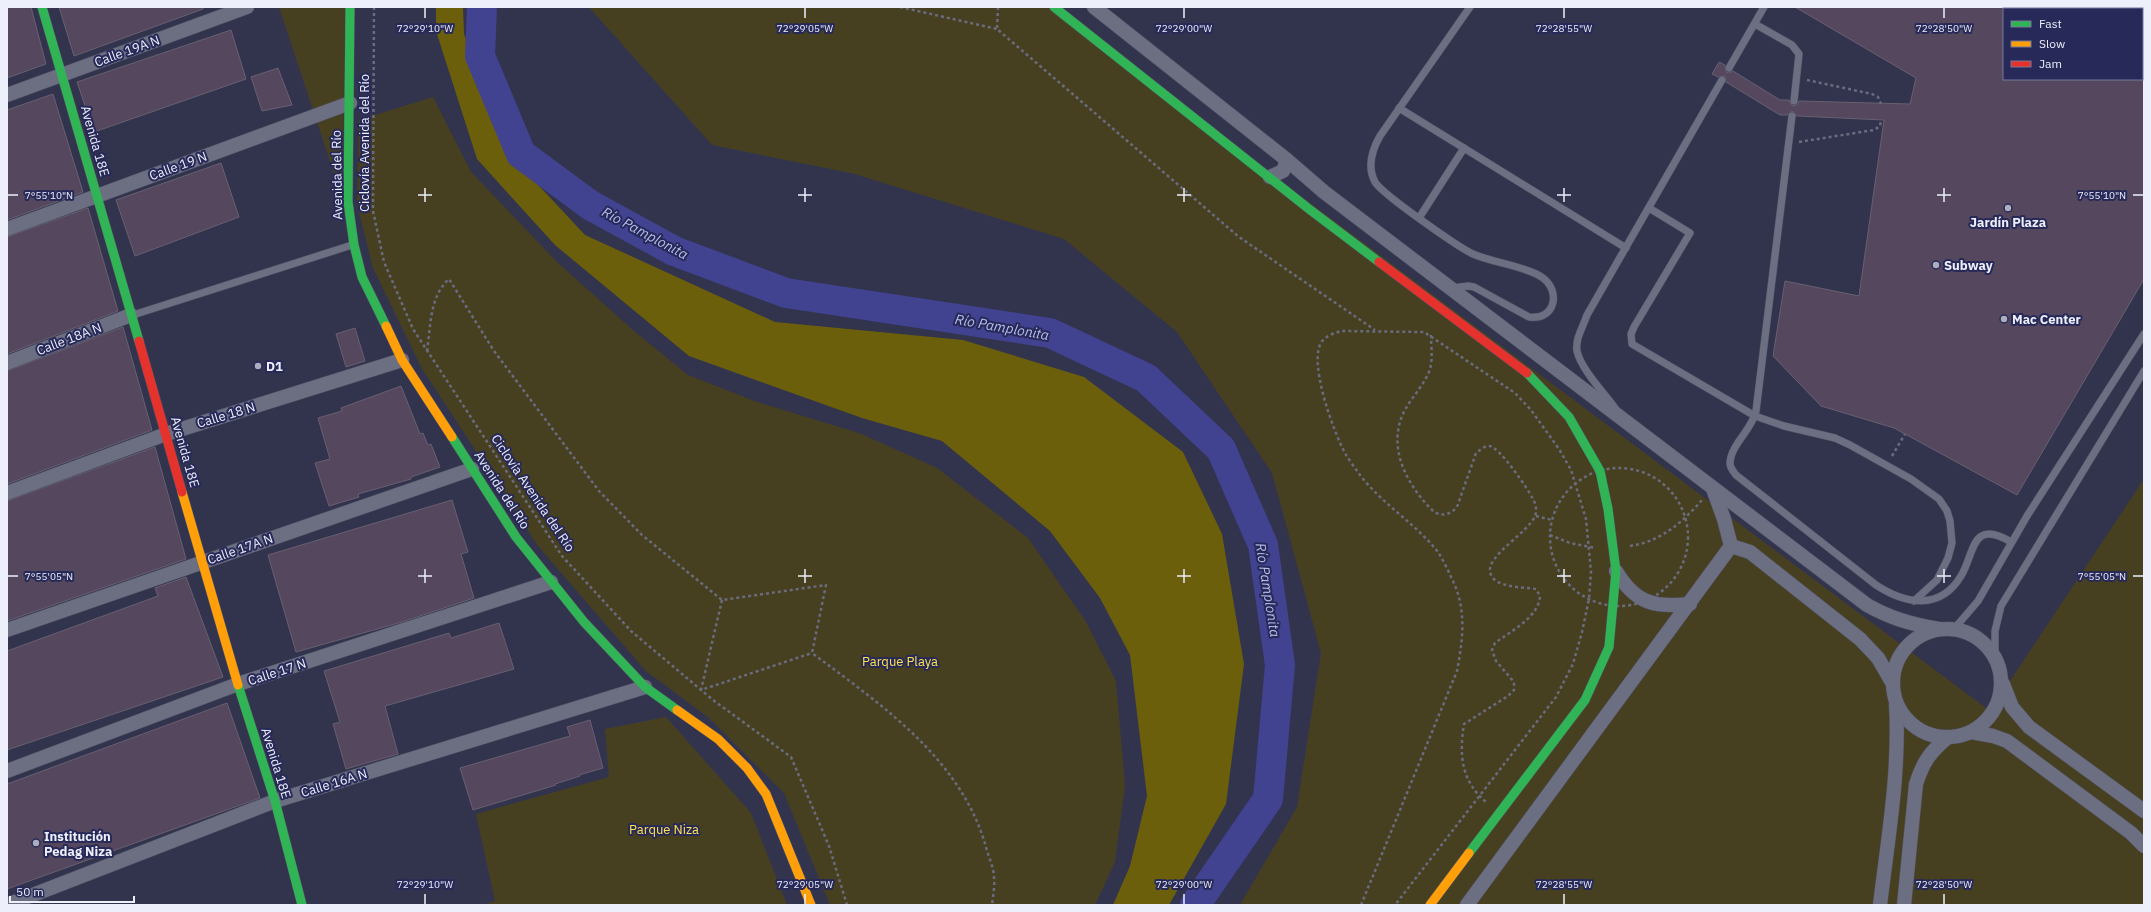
<svg xmlns="http://www.w3.org/2000/svg" width="2151" height="912" font-family="'IBM Plex Sans',sans-serif">
<style>
.green{fill:#474020}
.forest{fill:#6c5f0b}
.lines{fill:none;stroke-linecap:round;stroke-linejoin:round}
.river{stroke:#414290;stroke-width:30}
.building{fill:#55485e;stroke:#685f72}
.lane-casing{stroke:#4f5062;stroke-width:8}
.street-casing{stroke:#4f5062;stroke-width:15}
.fast-casing{stroke:#4f5062;stroke-width:10}
.slow-casing{stroke:#4f5062;stroke-width:10}
.jam-casing{stroke:#4f5062;stroke-width:10}
.path{stroke:#6a6b7e;stroke-width:2.5;stroke-dasharray:3 3;stroke-linecap:butt}
.lane{stroke:#6c6e82;stroke-width:7}
.street{stroke:#6c6e82;stroke-width:14}
.fast{stroke:#30b455;stroke-width:9}
.slow{stroke:#ff9f0a;stroke-width:9}
.jam{stroke:#e5322d;stroke-width:9}
.ticks{fill:none;stroke:#edeffb;stroke-width:1.5}
.poi-dot{fill:#acaebe;stroke:#272959;stroke-width:1.5}
.labels{text-anchor:middle;dominant-baseline:central;stroke-width:4;stroke-linejoin:round;paint-order:stroke}
.street-label{font-size:13px;fill:#edeffb;stroke:#272959}
.poi-label{font-size:13px;font-weight:bold;fill:#edeffb;stroke:#272959;text-anchor:start}
.park-label{font-size:13px;fill:#fde24f;stroke:#272959}
.water-label{font-size:14px;font-style:italic;fill:#b7beeb;stroke:#272959}
.ticks-label{font-size:10px;text-anchor:middle;fill:#edeffb;stroke:#272959;stroke-width:4;stroke-linejoin:round;paint-order:stroke}
</style>
<rect width="100%" height="100%" fill="#32344e"/>
<!-- green -->
<g class="green">
<path d="M279,7H345L342,197Z"/>
<path d="M589,7H1048L1990,711L2144,479V905H1240L1297,807L1321,653L1272,473L1177,332L1064,239L855,174L712,145Z"/>
<path d="M433,97L471,172L558,263L634,331L688,375L757,402L859,433L937,468L1028,538L1086,622L1116,681L1125,785L1115,862L1095,905H830L784,793L709,718L646,671L538,546L421,367L373,268L357,204L359,120Z"/>
<path d="M666,717L751,813L787,905H483L495,901L476,814L609,777L605,729Z"/>
</g>
<!-- forest -->
<path class="forest" d="M436,7H463L464,34L513,158L585,235L775,322L963,340L1084,377L1183,452L1222,534L1244,664L1226,804L1169,905H1113L1130,866L1147,796L1130,655L1100,598L1050,531L942,441L862,418L689,356L555,245L477,159L436,31Z"/>
<g class="lines">
<!-- river -->
<path class="river" d="M482,7L480,56L521,154L590,205L674,251L786,293L1050,333L1146,378L1221,449L1263,545L1280,665L1268,799L1195,905"/>
</g>
<!-- building -->
<g class="building">
<path d="M7,7H31L46,64L7,78Z"/>
<path d="M59,7H203V9L74,56Z"/>
<path d="M1795,7H2004V79H2144V279L2017,495L1894,428L1821,406L1773,356L1785,281L1859,296L1884,120L1797,116L1792,111L1787,115H1780L1726,82L1725,76L1718,77L1712,74L1719,62L1725,65L1726,72L1729,73L1733,71L1780,100H1789L1791,105L1794,106L1798,104L1799,101L1910,104L1916,78Z"/>
<path d="M231,30L246,79L94,132L77,82Z"/>
<path d="M278,68L292,105L262,111L251,77Z"/>
<path d="M53,94L83,192L7,220V110Z"/>
<path d="M221,163L239,217L135,256L116,200Z"/>
<path d="M88,208L118,311L7,354V237Z"/>
<path d="M123,327L152,430L7,484V371Z"/>
<path d="M355,328L365,361L346,367L336,334Z"/>
<path d="M401,386L420,434L423,433L428,445L431,444L440,467L411,477V479L358,494L359,497L329,506L315,463L330,459L318,418L342,411L341,408Z"/>
<path d="M155,447L186,559L7,621V501Z"/>
<path d="M452,500L468,552L461,554L474,598L402,622L296,652L268,555Z"/>
<path d="M186,577L223,677L7,750V651L158,596L155,588Z"/>
<path d="M499,623L514,669L385,706L398,754L346,769L333,724L340,722L324,671L449,633L451,638Z"/>
<path d="M227,703L260,798L7,889V784Z"/>
<path d="M590,720L603,768L579,775L580,776L555,784L556,785L473,810L460,768L570,736L567,727Z"/>
</g>
<g class="lines">
<!-- lane casing -->
<g class="lane-casing">
<g id="lane">
<path d="M1755,24L1792,45L1799,54L1794,101"/>
<path d="M1729,68L1764,7"/>
<path d="M1399,108L1626,248"/>
<path d="M1792,116L1756,411C1752,430 1731,444 1730,463C1730,468 1733,471 1736,475L1876,585C1905,604 1940,611 1961,576C1975,553 1971,518 2011,542"/>
<path d="M1649,208L1690,233L1634,327L1631,334L1632,344L1755,416L1784,426L1835,438L1850,445L1911,479L1939,499L1947,511L1950,521L1952,543L1948,558L1937,580L1914,601"/>
<path d="M1419,218L1464,148"/>
<path d="M1452,288L1468,286L1474,287L1529,317C1556,321 1562,289 1540,276C1521,265 1494,263 1473,254C1458,247 1382,194 1375,182C1367,167 1372,150 1380,136L1470,7"/>
<path d="M133,315L352,245"/>
<path d="M1615,408C1604,393 1581,369 1577,351C1575,339 1583,327 1587,315L1722,80"/>
<path d="M1954,629L1978,601L2027,516L2144,334"/>
<path d="M1995,657V631L2001,606L2144,371"/>
</g>
</g>
<!-- street casing -->
<g class="street-casing">
<g id="street">
<path d="M1094,7L1287,160L1324,192L1867,605C1892,619 1911,624 1939,629"/>
<path d="M7,95L247,7"/>
<path d="M1270,177L1283,171L1287,160"/>
<path d="M7,229L350,103"/>
<path d="M7,363L131,315"/>
<path d="M7,493L166,434L402,360"/>
<path d="M1731,546L1750,552L1860,639L1878,658L1893,684"/>
<path d="M1616,571C1635,603 1654,608 1690,604"/>
<circle cx="1947" cy="683" r="54"/>
<path d="M7,630L472,469"/>
<path d="M2003,684L2012,707L2029,727L2144,811"/>
<path d="M1971,732L1993,736L2007,741L2131,833L2144,846"/>
<path d="M7,771L238,684L551,582"/>
<path d="M7,905L275,801L645,687"/>
<path d="M1467,905L1731,546L1724,519L1713,489"/>
<path d="M1880,905C1888,838 1900,771 1896,704"/>
<path d="M1904,905L1916,784C1923,762 1930,752 1948,737"/>
</g>
</g>
<!-- fast casing -->
<g class="fast-casing">
<g id="fast">
<path d="M42,7L139,341"/>
<path d="M350,7L348,202L354,245L362,277L386,326"/>
<path d="M1054,7L1309,209L1379,262"/>
<path d="M452,437L516,537L584,622L645,687L677,710"/>
<path d="M238,685L275,801L302,905"/>
<path d="M1469,853L1585,700L1609,647L1616,571L1608,509L1600,471L1569,417L1527,373"/>
</g>
</g>
<!-- slow casing -->
<g class="slow-casing">
<g id="slow">
<path d="M386,326L402,360L452,437"/>
<path d="M182,492L238,685"/>
<path d="M677,710L718,739L747,768L766,794L811,905"/>
<path d="M1430,905L1469,853"/>
</g>
</g>
<!-- jam casing -->
<g class="jam-casing">
<g id="jam">
<path d="M1379,262L1527,373"/>
<path d="M139,341L182,492"/>
</g>
</g>
<!-- path -->
<g class="path">
<path d="M374,7L373,211L384,262L413,329L562,556L631,631L713,700L791,757L829,846L847,905"/>
<path d="M900,7L997,29"/>
<path d="M998,7L997,29L1239,237L1375,330"/>
<path d="M1807,80L1872,94L1878,97L1881,104"/>
<path d="M1799,142L1874,130L1880,126L1881,120"/>
<path d="M1431,335C1431,346 1433,359 1430,369C1426,382 1413,396 1406,408C1386,443 1404,480 1429,507C1438,517 1448,517 1457,507L1476,453C1480,450 1484,446 1489,446C1499,446 1528,489 1533,499C1536,504 1537,511 1535,516C1528,533 1487,555 1490,572C1493,588 1523,587 1536,589L1540,596C1539,617 1511,631 1495,643L1492,650L1496,661L1514,682V690L1508,696L1464,724C1459,756 1461,781 1487,803"/>
<path d="M427,351C431,326 429,297 449,279L494,351L599,491L642,535L722,600L826,585L812,653C883,706 964,761 987,851C990,860 994,869 994,878C995,886 993,896 992,905"/>
<path d="M1892,456L1905,434"/>
<circle cx="1619" cy="537" r="69"/>
<path d="M1536,516L1552,520"/>
<path d="M1550,535L1570,543L1596,548"/>
<path d="M1630,546C1660,542 1683,522 1702,500"/>
<path d="M722,600L701,690L812,653"/>
<path d="M1361,905L1457,671C1463,639 1467,609 1452,579C1448,570 1443,560 1438,552C1415,523 1382,504 1360,475C1355,468 1349,460 1345,453C1334,433 1306,358 1323,340C1328,335 1335,333 1341,331L1424,332L1515,393L1531,410L1559,449L1571,470L1586,519L1591,572L1589,599L1582,632L1573,664L1556,697L1395,905"/>
</g>
<!-- lane -->
<use href="#lane" class="lane"/>
<!-- street -->
<use href="#street" class="street"/>
<!-- fast -->
<use href="#fast" class="fast"/>
<!-- slow -->
<use href="#slow" class="slow"/>
<!-- jam -->
<use href="#jam" class="jam"/>
</g>
<!-- ticks -->
<path class="ticks" d="M425,8V18M805,8V18M1184,8V18M1564,8V18M1944,8V18M425,188V202M805,188V202M1184,188V202M1564,188V202M1944,188V202M8,195H18M418,195H432M798,195H812M1177,195H1191M1557,195H1571M1937,195H1951M2133,195H2143M425,569V583M805,569V583M1184,569V583M1564,569V583M1944,569V583M8,576H18M418,576H432M798,576H812M1177,576H1191M1557,576H1571M1937,576H1951M2133,576H2143M425,894V904M805,894V904M1184,894V904M1564,894V904M1944,894V904"/>
<!-- markers -->
<g class="poi-dot">
<circle cx="2008" cy="208" r="4"/>
<circle cx="1936" cy="265" r="4"/>
<circle cx="2004" cy="319" r="4"/>
<circle cx="258" cy="366" r="4"/>
<circle cx="36" cy="843" r="4"/>
</g>
<g class="labels">
<!-- street labels -->
<g class="street-label">
<text transform="translate(127 51) rotate(-20)">Calle 19A N</text>
<text transform="translate(95 141) rotate(74)">Avenida 18E</text>
<text transform="translate(364 143) rotate(-90)">Ciclovía Avenida del Río</text>
<text transform="translate(178 166) rotate(-20)">Calle 19 N</text>
<text transform="translate(337 175) rotate(-91)">Avenida del Río</text>
<text transform="translate(69 339) rotate(-21)">Calle 18A N</text>
<text transform="translate(226 415) rotate(-17)">Calle 18 N</text>
<text transform="translate(185 452) rotate(74)">Avenida 18E</text>
<text transform="translate(502 490) rotate(57)">Avenida del Río</text>
<text transform="translate(533 493) rotate(56)">Ciclovía Avenida del Río</text>
<text transform="translate(240 549) rotate(-19)">Calle 17A N</text>
<text transform="translate(277 672) rotate(-18)">Calle 17 N</text>
<text transform="translate(276 763) rotate(73)">Avenida 18E</text>
<text transform="translate(334 783) rotate(-17)">Calle 16A N</text>
</g>
<!-- poi labels -->
<g class="poi-label">
<text x="2008" y="222" text-anchor="middle">Jardín Plaza</text>
<text x="1944" y="265">Subway</text>
<text x="2012" y="319">Mac Center</text>
<text x="266" y="366">D1</text>
<text x="44" y="836">Institución<tspan x="44" dy="15">Pedag Niza</tspan></text>
</g>
<!-- park labels -->
<g class="park-label">
<text x="900" y="661">Parque Playa</text>
<text x="664" y="829">Parque Niza</text>
</g>
<!-- water labels -->
<g class="water-label">
<text transform="translate(645 233) rotate(28)">Río Pamplonita</text>
<text transform="translate(1002 327) rotate(10)">Río Pamplonita</text>
<text transform="translate(1268 590) rotate(81)">Río Pamplonita</text>
</g>
</g>
<g class="ticks-label">
<text x="425" y="32">72°29'10"W</text>
<text x="805" y="32">72°29'05"W</text>
<text x="1184" y="32">72°29'00"W</text>
<text x="1564" y="32">72°28'55"W</text>
<text x="1944" y="32">72°28'50"W</text>
<text x="49" y="199">7°55'10"N</text>
<text x="2102" y="199">7°55'10"N</text>
<text x="49" y="580">7°55'05"N</text>
<text x="2102" y="580">7°55'05"N</text>
<text x="425" y="888">72°29'10"W</text>
<text x="805" y="888">72°29'05"W</text>
<text x="1184" y="888">72°29'00"W</text>
<text x="1564" y="888">72°28'55"W</text>
<text x="1944" y="888">72°28'50"W</text>
</g>
<!-- border -->
<rect width="2151" height="912" fill="none" stroke="#edeffb" stroke-width="16"/>
<!-- legend -->
<rect x="2003" y="8" width="140" height="72" fill="#272959" stroke="#76789a"/>
<rect x="2011" y="21" width="20" height="6" fill="#30b455" stroke="#76789a"/>
<text x="2039" y="28" font-size="12" fill="#edeffb">Fast</text>
<rect x="2011" y="41" width="20" height="6" fill="#ff9f0a" stroke="#76789a"/>
<text x="2039" y="48" font-size="12" fill="#edeffb">Slow</text>
<rect x="2011" y="61" width="20" height="6" fill="#e5322d" stroke="#76789a"/>
<text x="2039" y="68" font-size="12" fill="#edeffb">Jam</text>
<!-- scale -->
<path d="M10 896v6h124v-6" fill="none" stroke="#edeffb" stroke-width="2"/>
<text x="16" y="896" font-size="12" fill="#edeffb" stroke="#272959" stroke-width="3" paint-order="stroke">50 m</text>
</svg>
